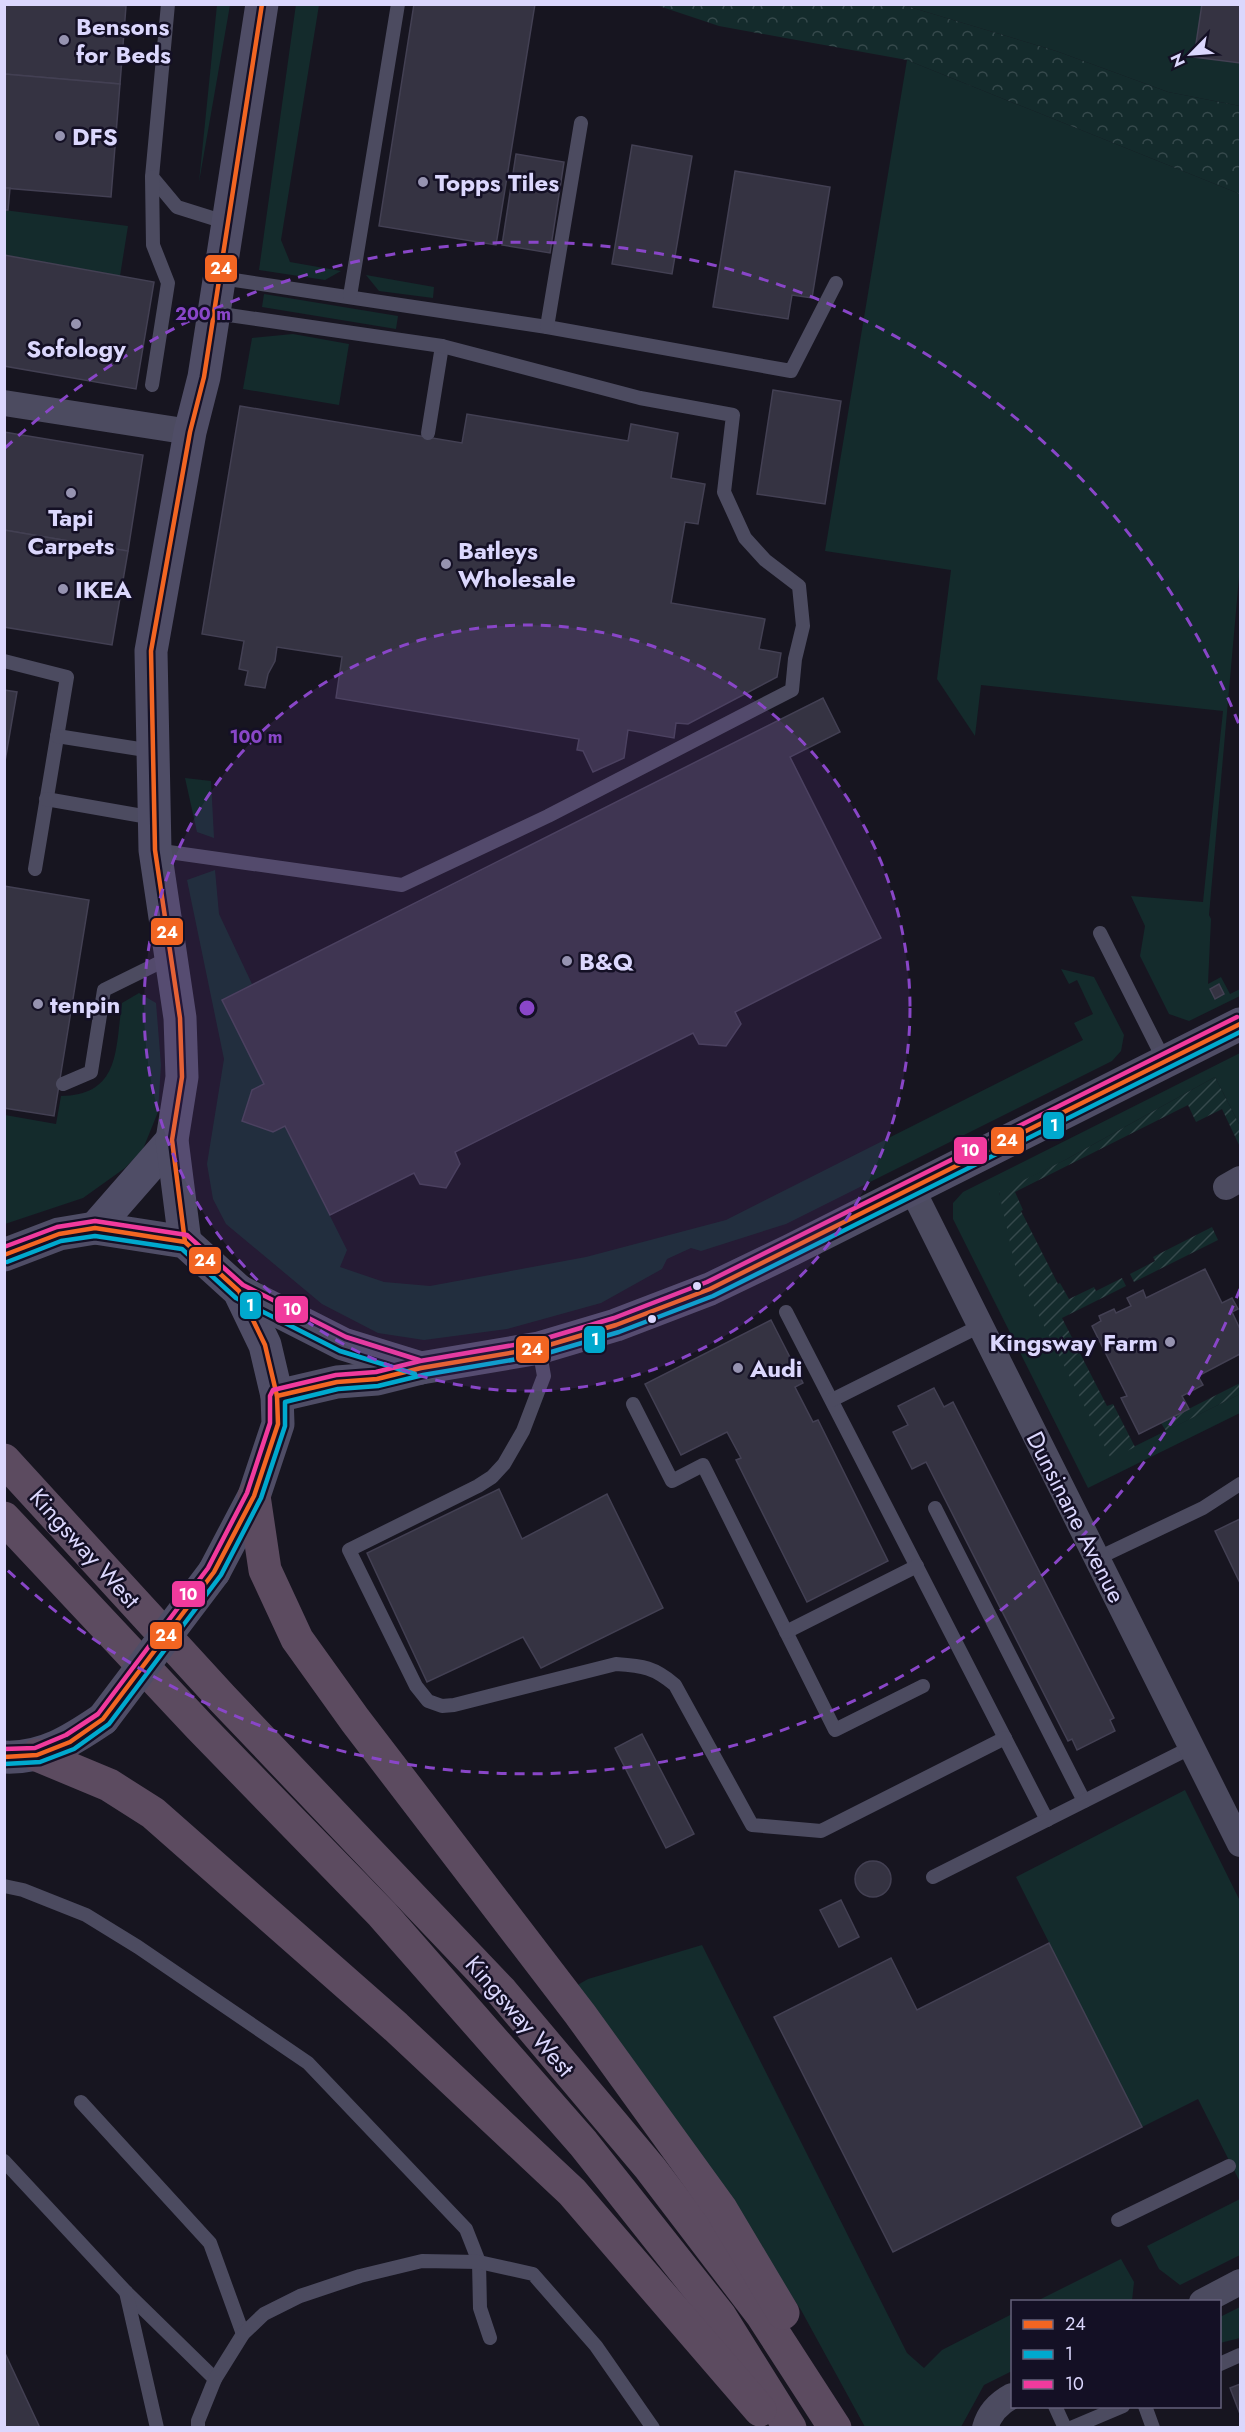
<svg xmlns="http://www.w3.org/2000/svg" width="1245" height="2432" font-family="Jost,sans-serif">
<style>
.grass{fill:#142b2c}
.forest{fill:url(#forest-crowns)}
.garden{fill:url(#garden-furrows)}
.building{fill:#353342;stroke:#434053;stroke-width:1.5}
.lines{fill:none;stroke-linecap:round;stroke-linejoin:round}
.lane{stroke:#4c4b60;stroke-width:14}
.street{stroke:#4c4b60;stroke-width:26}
.secondary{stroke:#4f4d66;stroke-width:33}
.highway{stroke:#5c4b60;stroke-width:33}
.secondary-bridge{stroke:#4f4d66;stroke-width:33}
.bus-1-casing{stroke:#141025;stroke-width:9}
.bus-2-casing{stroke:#141025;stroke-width:9}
.bus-3-casing{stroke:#141025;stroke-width:9}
.bus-1{stroke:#f26522;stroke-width:4.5}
.bus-2{stroke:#00a9ce;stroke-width:4.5}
.bus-3{stroke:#f13a9d;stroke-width:4.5}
.ring{fill:none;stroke:#8946c8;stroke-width:3;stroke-dasharray:10 8}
.poi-dot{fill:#9693b0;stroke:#141025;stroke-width:2}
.bus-dot{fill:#dbd7fd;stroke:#141025;stroke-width:2}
.labels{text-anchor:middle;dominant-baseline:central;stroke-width:5;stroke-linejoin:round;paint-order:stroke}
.poi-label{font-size:24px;font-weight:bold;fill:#dbd7fd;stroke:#141025;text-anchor:start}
.street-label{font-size:24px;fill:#dbd7fd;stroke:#141025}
.centre{fill:#8946c8;stroke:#141025;stroke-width:3}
.ring-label{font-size:18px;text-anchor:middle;font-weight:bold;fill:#8946c8;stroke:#141025;stroke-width:5;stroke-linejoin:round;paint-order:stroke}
.line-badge{stroke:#141025;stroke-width:2}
.badge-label{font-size:16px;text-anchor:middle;font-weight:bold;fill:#fff}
</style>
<defs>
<pattern id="forest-crowns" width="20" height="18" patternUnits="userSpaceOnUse" patternTransform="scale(1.5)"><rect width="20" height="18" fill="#142b2c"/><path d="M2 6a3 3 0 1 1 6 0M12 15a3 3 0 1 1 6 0" fill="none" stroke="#36494c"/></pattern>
<pattern id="garden-furrows" width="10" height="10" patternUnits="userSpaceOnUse" patternTransform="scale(1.5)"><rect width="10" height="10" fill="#142b2c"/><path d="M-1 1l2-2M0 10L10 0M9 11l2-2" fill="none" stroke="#36494c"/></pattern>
</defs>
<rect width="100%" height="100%" fill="#171520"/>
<!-- grass -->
<g class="grass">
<path d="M296,4L319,5L281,240L290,262L341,271L325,280L259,270Z"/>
<path d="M217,5H230L199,182Z"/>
<path d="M903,5H1202L1194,56L1240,63V106L1168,92L1056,51Z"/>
<path d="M907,60L1240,194V566L1209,915L1211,919L1208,984L1221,977L1230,994L1240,989V996L1189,1021L1169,1014L1140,956L1145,926L1131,896L1203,902L1223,711L981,685L975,736L937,679L951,570L825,551Z"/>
<path d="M4,210L128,226L120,276L5,255Z"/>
<path d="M366,275L434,287L433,298L379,291Z"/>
<path d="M264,294L398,316L396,329L262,307Z"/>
<path d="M293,334L349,344L339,405L243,389L252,338Z"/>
<path d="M185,778L211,781L214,838L197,832Z"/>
<path d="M215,870L219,914L252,984L222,1000L264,1084L252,1090L242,1121L273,1132L285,1126L347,1250L340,1267L384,1282L430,1286L586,1257L726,1220L1083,1040L1074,1023L1093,1014L1077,980L1069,984L1061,969L1094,977L1124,1035L1121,1051L1112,1061L786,1224L701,1251L691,1248L667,1259L662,1269L601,1303L507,1329L424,1340L378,1333L322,1304L226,1224L213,1199L207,1164L224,1059L187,880Z"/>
<path d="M139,993L156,1003L161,1065L158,1112L143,1149L125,1168L83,1198L5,1224V1115L56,1124L61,1096C121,1095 115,1049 122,1003Z"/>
<path d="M1240,1053V1126L1215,1077L1067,1159L999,1193L1111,1458L1240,1394V1413L1088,1488L953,1219V1203L963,1192Z"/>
<path d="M1185,1790L1240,1901V2182L1198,2099L1142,2127L1016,1877Z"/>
<path d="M702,1945L907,2353L924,2368L942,2350L1012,2314V2371L984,2385L961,2427H865L801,2310L663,2104L574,1987L588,1979Z"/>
<path d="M1240,2199V2255L1180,2285L1159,2269L1147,2246Z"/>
<path d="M1121,2259L1134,2282L1132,2301H1037Z"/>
<path d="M1240,2307V2338L1220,2343V2317Z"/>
</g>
<!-- forest -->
<path class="forest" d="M656,5H903L1056,51L1168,92L1240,106V194L907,60L719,26Z"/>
<!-- garden -->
<g class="garden">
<path d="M1215,1077L1240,1126V1147L1222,1109L1196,1122L1188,1105L1015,1192L1023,1210L1021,1211L1058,1284L1060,1283L1069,1299L1094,1287L1096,1291L1122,1278L1126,1286L1062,1318L1107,1406L1113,1404L1135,1447L1111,1459L1016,1270L999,1192L1067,1159Z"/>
<path d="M1212,1227L1218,1240L1134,1282L1130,1274L1155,1261L1153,1257Z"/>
<path d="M1240,1383V1394L1166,1431L1161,1423Z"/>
</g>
<!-- building -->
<g class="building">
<path d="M4,4L126,6L120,84L4,74Z"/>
<path d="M414,4H535L496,245L379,226Z"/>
<path d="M1202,4H1240V63L1194,57Z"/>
<path d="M4,74L120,84L111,197L4,188Z"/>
<path d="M632,145L692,156L672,274L612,264Z"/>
<path d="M516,154L564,162L550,253L502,245Z"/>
<path d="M735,171L830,187L812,298L792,295L788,319L713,307Z"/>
<path d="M4,188H10L8,210H4Z"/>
<path d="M4,255L154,282L136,389L4,366Z"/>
<path d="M773,390L841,401L825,504L757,494Z"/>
<path d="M240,406L462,443L467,414L628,441L631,424L678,433L671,478L705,484L698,524L685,522L671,603L765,619L759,649L781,653L777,677L688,724L676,723L674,738L628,730L624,758L593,772L583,751L577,750L579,739L336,698L342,657L277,647L275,661L268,674L265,688L245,685L248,671L239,669L244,641L202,634Z"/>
<path d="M4,432L143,455L128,551L4,530Z"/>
<path d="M4,530L128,551L112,645L4,627Z"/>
<path d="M4,690L17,692L4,767Z"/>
<path d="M823,698L840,732L790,757L881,938L735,1012L741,1024L726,1046L699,1044L693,1033L455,1152L460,1164L446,1188L420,1184L414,1173L330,1215L285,1126L273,1132L242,1121L252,1090L264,1084L222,1000Z"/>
<path d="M4,886L89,900L54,1116L4,1108Z"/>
<path d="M1219,984L1224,994L1215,999L1210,989Z"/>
<path d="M1205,1269L1222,1303L1232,1298L1238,1309L1232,1312L1240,1329V1354L1198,1376L1203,1385L1182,1396L1189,1409L1139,1434L1121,1398L1127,1396L1092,1326L1101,1321L1099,1316L1114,1309L1116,1313L1131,1306L1127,1298L1143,1290L1146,1298Z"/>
<path d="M771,1320L803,1383L795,1387L813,1422L818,1420L888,1561L807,1602L736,1460L741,1458L727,1432L681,1455L645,1384Z"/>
<path d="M934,1388L944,1407L953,1402L1114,1718L1110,1720L1115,1731L1077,1750L1072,1739L1068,1741L926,1462L912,1469L893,1432L908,1425L898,1406Z"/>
<path d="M499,1489L522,1539L607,1494L663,1608L541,1668L523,1637L427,1682L367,1553Z"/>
<path d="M1240,1519V1583L1215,1531Z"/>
<path d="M642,1734L694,1834L666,1848L615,1748Z"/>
<circle cx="873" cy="1879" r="18"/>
<path d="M841,1900L859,1937L839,1947L820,1910Z"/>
<path d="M1049,1943L1142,2127L893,2252L774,2017L891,1958L917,2010Z"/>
<path d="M4,2351L40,2428H4Z"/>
<path d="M1240,2384V2414L1230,2388Z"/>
</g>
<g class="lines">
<!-- lane -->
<g class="lane">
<path d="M168,4L152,177L177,207L228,223"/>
<path d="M152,177L153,245L168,283L152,385"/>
<path d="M221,278L547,327L791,371L836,283"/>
<path d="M350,296L398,4"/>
<path d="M547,327L581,123"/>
<path d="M428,433L442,346"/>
<path d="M4,661L67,677L35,869"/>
<path d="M57,736L152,751"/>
<path d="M46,799L154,818"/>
<path d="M155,850L402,885L548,816L792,690L795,659L803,626L799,586L765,560L745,538L724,492L733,415L640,398L442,346L215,313"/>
<path d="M1100,933L1165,1062"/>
<path d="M63,1084L91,1072L104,990L171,957"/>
<path d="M786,1312L1047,1820"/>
<path d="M539,1348L544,1376L523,1431L504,1464L492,1477L478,1486L349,1550L416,1686L428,1701L442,1706L454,1705L616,1664C643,1666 654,1667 675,1685L752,1825L821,1831L1005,1738"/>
<path d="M832,1400L980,1326"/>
<path d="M633,1404L672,1481L703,1465L835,1730L923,1686"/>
<path d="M935,1508L1084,1801"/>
<path d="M1096,1559L1203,1508L1240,1484"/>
<path d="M786,1632L917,1566"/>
<path d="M933,1877L1192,1747"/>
<path d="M4,1886L23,1890L86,1915L138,1947L308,2063L466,2229L479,2262L480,2308L490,2338"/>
<path d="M81,2102L210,2243L243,2334"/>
<path d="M4,2161L126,2292L215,2379"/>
<path d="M1118,2220L1229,2166"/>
<path d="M126,2292L157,2428"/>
<path d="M1220,2364L1240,2355"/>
<path d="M1055,2406L1065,2428"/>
<path d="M1145,2406L1153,2428"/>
<path d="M198,2428V2421L215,2379L243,2334L264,2314L300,2296L360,2276L422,2261L479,2262L533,2274L596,2346L653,2428"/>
<path d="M1071,2428L1123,2406"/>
</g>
<!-- street -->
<g class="street">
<path d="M4,403L190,432"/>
<path d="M1226,1187L1240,1179"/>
<path d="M912,1189L1240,1844"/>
<path d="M1202,2302L1240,2282"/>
<path d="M985,2428C989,2413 999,2403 1012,2396"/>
</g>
<!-- secondary -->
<g class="secondary">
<path d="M95,1228L172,1140"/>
<path d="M185,1242L172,1140L182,1077L180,1018L155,850L151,651L190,432L204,377L262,4"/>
<path d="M4,1255L59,1234L95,1228L185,1242L239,1291L265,1345L277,1396L278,1424L254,1496L214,1572"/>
<path d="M239,1291L343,1344L421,1368"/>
<path d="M277,1396L337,1382L377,1379L421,1368L539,1348L616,1325L710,1289L791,1250L1240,1024"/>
<path d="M4,1757C43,1759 72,1740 103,1719"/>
</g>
<!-- highway -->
<g class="highway">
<path d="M4,1460L222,1698L502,1992L650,2168L762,2315L835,2428"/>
<path d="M254,1496L265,1570L297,1639L355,1720L580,2014L721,2209L783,2313"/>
<path d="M4,1518L200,1727L382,1914L583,2143L720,2316L790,2428"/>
<path d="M37,1755L109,1785L153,1813L396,2027L572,2192L760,2410"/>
</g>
<!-- secondary-bridge -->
<path class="secondary-bridge" d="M103,1719L214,1572"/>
<!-- bus-1 casing -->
<g class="bus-1-casing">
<g id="bus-1">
<path d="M185,1242L172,1140L182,1077L180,1018L155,850L151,651L190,432L204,377L262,4"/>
<path d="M4,1255L59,1234L95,1228L185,1242L239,1291L265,1345L277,1396L278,1424L254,1496L214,1572L103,1719L70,1742L37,1755L4,1757"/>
<path d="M277,1396L337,1382L377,1379L421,1368L539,1348L616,1325L710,1289L1240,1024"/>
</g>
</g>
<!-- bus-2 casing -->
<g class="bus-2-casing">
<g id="bus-2">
<path d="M7,1262L61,1241L95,1236L182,1249L236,1298L340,1351L415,1374"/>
<path d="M4,1764L40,1762L74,1749L109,1724L221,1575L261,1498L285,1426V1402L338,1389L378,1386L423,1375L541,1355L619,1332L713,1296L1240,1032"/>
</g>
</g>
<!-- bus-3 casing -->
<g class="bus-3-casing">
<g id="bus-3">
<path d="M4,1247L57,1227L95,1221L187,1235L243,1285L346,1337L419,1360"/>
<path d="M4,1749L35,1748L66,1735L98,1714L208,1568L247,1493L270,1423V1396L273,1390L336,1375L376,1372L420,1361L537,1341L614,1318L707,1282L1237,1017"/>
</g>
</g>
<!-- bus-1 -->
<use href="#bus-1" class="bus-1"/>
<!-- bus-2 -->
<use href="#bus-2" class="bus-2"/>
<!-- bus-3 -->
<use href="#bus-3" class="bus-3"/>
</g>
<!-- distance rings -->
<circle cx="527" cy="1008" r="383" fill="#8946c8" fill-opacity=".12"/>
<g class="ring">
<circle cx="527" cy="1008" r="383"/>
<path d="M1240 1289A766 766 0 0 1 5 1568M5 448A766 766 0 0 1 1240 727"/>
</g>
<!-- markers -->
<g class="poi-dot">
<circle cx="64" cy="40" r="6"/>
<circle cx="60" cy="136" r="6"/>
<circle cx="423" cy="182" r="6"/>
<circle cx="76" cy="324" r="6"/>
<circle cx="71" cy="493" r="6"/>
<circle cx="446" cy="564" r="6"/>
<circle cx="63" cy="589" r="6"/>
<circle cx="567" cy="961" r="6"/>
<circle cx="38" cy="1004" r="6"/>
<circle cx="1170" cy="1342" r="6"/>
<circle cx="738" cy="1368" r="6"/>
</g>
<g class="bus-dot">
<circle cx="697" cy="1286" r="5"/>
<circle cx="652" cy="1319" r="5"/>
</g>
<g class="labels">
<!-- poi labels -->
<g class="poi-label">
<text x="76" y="26">Bensons<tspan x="76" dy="28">for Beds</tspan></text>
<text x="72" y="136">DFS</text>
<text x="435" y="182">Topps Tiles</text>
<text x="76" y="348" text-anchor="middle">Sofology</text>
<text x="71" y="517" text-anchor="middle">Tapi<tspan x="71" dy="28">Carpets</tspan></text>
<text x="458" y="550">Batleys<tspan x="458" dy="28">Wholesale</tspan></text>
<text x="75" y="589">IKEA</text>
<text x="579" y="961">B&amp;Q</text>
<text x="50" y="1004">tenpin</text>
<text x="1158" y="1342" text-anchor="end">Kingsway Farm</text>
<text x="750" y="1368">Audi</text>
</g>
<!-- street labels -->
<g class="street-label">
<text transform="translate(1076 1517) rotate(63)">Dunsinane Avenue</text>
<text transform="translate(85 1548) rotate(48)">Kingsway West</text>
<text transform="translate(520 2016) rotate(49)">Kingsway West</text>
</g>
</g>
<circle cx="527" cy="1008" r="9" class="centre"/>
<g class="ring-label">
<text x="203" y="320">200 m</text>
<text x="256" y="743">100 m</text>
</g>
<g class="line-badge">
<rect x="204" y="254" width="34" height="29" rx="6" fill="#f26522"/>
<rect x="150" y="917" width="34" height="29" rx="6" fill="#f26522"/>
<rect x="1042" y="1111" width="23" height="29" rx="6" fill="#00a9ce"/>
<rect x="990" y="1126" width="35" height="29" rx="6" fill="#f26522"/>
<rect x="953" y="1136" width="35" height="29" rx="6" fill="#f13a9d"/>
<rect x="188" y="1246" width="34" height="29" rx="6" fill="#f26522"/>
<rect x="239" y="1291" width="23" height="29" rx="6" fill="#00a9ce"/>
<rect x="274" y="1295" width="35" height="29" rx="6" fill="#f13a9d"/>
<rect x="583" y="1325" width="23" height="29" rx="6" fill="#00a9ce"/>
<rect x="515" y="1335" width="35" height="29" rx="6" fill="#f26522"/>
<rect x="171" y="1580" width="35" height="28" rx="6" fill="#f13a9d"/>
<rect x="149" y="1621" width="34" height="29" rx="6" fill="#f26522"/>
</g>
<g class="badge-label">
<text x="221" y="274">24</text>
<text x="167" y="938">24</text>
<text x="1054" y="1131">1</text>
<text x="1007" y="1146">24</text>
<text x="970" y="1156">10</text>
<text x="205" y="1266">24</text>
<text x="250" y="1311">1</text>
<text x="292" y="1315">10</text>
<text x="595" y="1345">1</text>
<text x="532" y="1355">24</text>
<text x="188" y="1600">10</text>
<text x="166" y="1641">24</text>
</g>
<!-- border -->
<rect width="1245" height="2432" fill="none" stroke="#dbd7fd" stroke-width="12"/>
<!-- legend -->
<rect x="1011" y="2300" width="210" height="108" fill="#141025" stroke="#64607b" stroke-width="1.5"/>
<rect x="1023" y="2320" width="30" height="9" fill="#f26522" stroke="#64607b" stroke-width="1.5"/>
<text x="1065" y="2330" font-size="18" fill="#dbd7fd">24</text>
<rect x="1023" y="2350" width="30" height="9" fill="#00a9ce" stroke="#64607b" stroke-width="1.5"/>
<text x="1065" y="2360" font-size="18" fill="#dbd7fd">1</text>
<rect x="1023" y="2380" width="30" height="9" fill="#f13a9d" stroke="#64607b" stroke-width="1.5"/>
<text x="1065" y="2390" font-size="18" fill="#dbd7fd">10</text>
<!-- north arrow -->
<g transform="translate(1191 54) rotate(245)" stroke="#141025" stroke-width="4.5" paint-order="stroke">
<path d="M0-4.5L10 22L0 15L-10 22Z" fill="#dbd7fd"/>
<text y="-9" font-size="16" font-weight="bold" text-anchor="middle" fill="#dbd7fd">N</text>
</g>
</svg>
